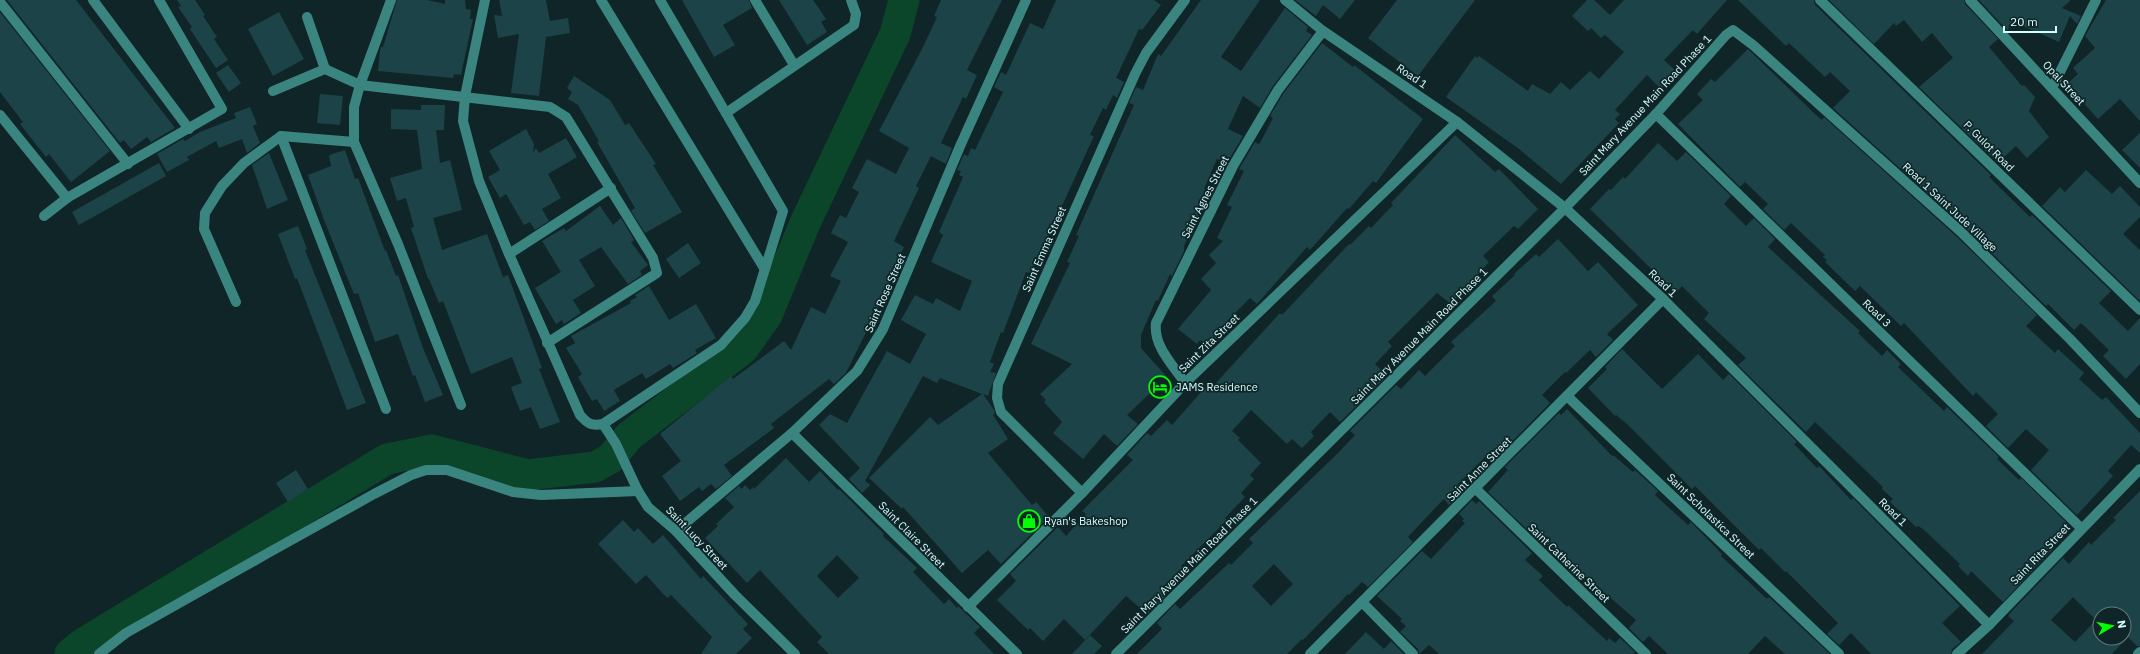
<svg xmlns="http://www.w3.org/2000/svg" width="2140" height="654" font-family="'IBM Plex Sans',sans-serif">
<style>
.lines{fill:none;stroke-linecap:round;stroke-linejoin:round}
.river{stroke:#0b452a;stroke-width:31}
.building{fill:#1c4348;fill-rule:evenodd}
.minor{stroke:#3b8581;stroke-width:10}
.labels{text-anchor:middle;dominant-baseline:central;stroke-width:3.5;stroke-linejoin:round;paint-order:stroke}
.street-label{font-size:11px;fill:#d6feff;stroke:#102527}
.poi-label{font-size:11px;fill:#d6feff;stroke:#102527;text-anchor:start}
</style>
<rect width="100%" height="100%" fill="#102527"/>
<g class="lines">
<!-- river -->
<path class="river" d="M70,654L82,644L387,459L432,450L528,475L595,467L611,458L629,436L743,349L767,315L805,223L895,34L904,0"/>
</g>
<!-- building -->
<g class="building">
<path d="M7,0H76L175,128L151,142L147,137L131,149L124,140L120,143Z"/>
<path d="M177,0H195L205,15L203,16L217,37L214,39L228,60L216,68L190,29L192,27L178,7L181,6Z"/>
<path d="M397,0H427L445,4V0H465L466,9L471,10L470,19H473L461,75L454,74L453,78L378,71L380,50L381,47H383Z"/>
<path d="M499,0H546L550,21L568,18L570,33L546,37L539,96L511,93L519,34L498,38L494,15L502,16Z"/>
<path d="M682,0H749L752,8L723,25L735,45L714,57Z"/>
<path d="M779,0H813L826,19L821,22L827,32L807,45Z"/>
<path d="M941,0H1002L967,70L977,75L966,99L963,97L941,143L952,148L946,164L931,156L916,186L919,188L894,241L904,247L889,278L891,279L877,310L846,373L834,384L829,379L771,424L774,428L724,465L732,476L716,489L711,484L702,491L699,487L680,501L662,476L681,461L660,434L731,376L733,379L784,341L791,350L811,307L825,314L841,281L830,276L848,242L831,233L840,215L846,218L859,192L852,188L867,159L896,174L909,148L879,131L923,47L937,17L934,16Z"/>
<path d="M1056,0H1154L1161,5L1142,30L1139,29L1116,78L1124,82L1117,98L1113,95L1106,110L1103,108L1090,135L1094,136L1067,195L1030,273L1026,272L1003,333L1001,332L990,362L994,364L990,372L996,373L988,396L983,394L994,410L995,413L993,415L1008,439L988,453L1032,505L1036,502L1049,517L1001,564L988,550L962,573L903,507L902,509L869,478L930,417L938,425L982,394L940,378L937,383L923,376L865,481L870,485L862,493L849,479L860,468L819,425L830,414L847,423L887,351L910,364L926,334L901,320L915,295L933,304L936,298L960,311L972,281L931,262L943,235L939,232L963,177L959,175L961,171L957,170L964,154L968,156L971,148L975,150L1003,92L994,87L1001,72L1006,75L1030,23L1043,29Z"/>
<path d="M1201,0H1260L1221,57L1241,71L1285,8L1308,27L1306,31L1312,35L1273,86L1260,108L1243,96L1228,129L1243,136L1227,163L1217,159L1204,189L1209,191L1184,246V251L1172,276L1170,274L1158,301L1156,300L1141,335V348L1167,377L1127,415L1138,424L1117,446L1104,434L1083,459L1053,433L1062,422L1044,402L1046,400L1040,394L1072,364L1031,344L1070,263L1067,262L1079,236L1076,235L1134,105L1129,103L1136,87L1143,90L1158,54L1161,56Z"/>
<path d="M1295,0H1355L1340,19L1323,5L1316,16Z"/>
<path d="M1397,0H1475L1418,76L1368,38Z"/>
<path d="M1587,0H1594L1610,15L1624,0H1727L1697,34L1693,30L1664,60L1677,72L1661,89L1647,75L1615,110L1620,114L1615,119L1619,123L1561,184L1519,149L1446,97L1475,56L1477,58L1479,56L1528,91L1532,84L1550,94L1561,82L1570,90L1590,71L1599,79L1624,52L1605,35L1601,38L1591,28L1588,31L1572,16Z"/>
<path d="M1738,0H1814L1815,5L1991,175L1989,177L2030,217L2032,215L2111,291L2099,303L2128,331L2140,318V364L2126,379L2103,356L2109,350L2081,323L2074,330L2048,304L2046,306L1964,226L1833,108L1850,91L1830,72L1825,77L1789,43L1786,46Z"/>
<path d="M1829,0H1964L1965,4L1998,39L1989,47L2022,86L2024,85L2035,97L2029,111L2049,137L2027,158L2016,146L1998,163L1919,87L1953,58L1932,33L1922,42L1904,20L1896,26L1894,23L1874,44Z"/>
<path d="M1979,0H2071L2062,8L2081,16L2077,24L2070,16L2059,42L2023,26L2018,20L2007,30Z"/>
<path d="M2106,0H2140V121L2120,99L2098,119L2079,98L2076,101L2063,88L2078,74L2073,68L2095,48L2085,36Z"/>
<path d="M0,12L110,151L71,182L49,154L46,157L20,124L23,122L0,92Z"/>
<path d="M279,12L304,59L273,76L248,29Z"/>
<path d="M1322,43L1353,67L1354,65L1423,119L1376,183L1373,181L1349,209L1347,208L1310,250L1307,247L1257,304L1250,298L1227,321L1231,325L1211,349L1200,340L1197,344L1178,329L1211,290L1201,279L1216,263L1209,255L1223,241L1217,238L1232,207L1227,205L1244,171L1239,169L1255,142L1259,144L1261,141L1273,118L1270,116L1283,94Z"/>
<path d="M1748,49L1815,114L1822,120L1824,117L1956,236L2037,315L2026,326L2055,353L2058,349L2084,373L2079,379L2102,400L2106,397L2140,433V453L2131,445L2108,471L2113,476L2077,515L2031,470L2049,450L2026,429L2008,448L1986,426L1998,414L1976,392L1973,396L1904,323L1901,326L1860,286L1855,291L1825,262L1827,260L1823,257L1825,255L1791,223L1784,230L1763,209L1768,204L1745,182L1740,187L1678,124L1703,100L1697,94L1711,79L1715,82Z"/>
<path d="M228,65L241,83L229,92L216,73Z"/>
<path d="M574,76L610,100L625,125L629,123L656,164L653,165L682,212L645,233L631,211L635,208L597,142L599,141L578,105L568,99L572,92L567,88Z"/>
<path d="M320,94L343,96L340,125L317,123Z"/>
<path d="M421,105H445L444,130H436L440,163L450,160L462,210L433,218L442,250L487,234L503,277L508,275L542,368L539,369L560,422L540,429L531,407L520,411L511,387L522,383L512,357L471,374L443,301L439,303L429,279H428L411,228L414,227L406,198L397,201L390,178L422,169L417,130L391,129V109L421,110Z"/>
<path d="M250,107L257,124L253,126L260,143L247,153L242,139L219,148L216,141L187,157L189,160L167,172L157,154L183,139L185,141L200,132L236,118L234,113Z"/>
<path d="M526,129L534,144L533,152L536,148L539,153L566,138L577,157L548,174L561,198L542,209L549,221L535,230L530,222L524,225L506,194L500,198L488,177L500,170L489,151Z"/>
<path d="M2140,133V168L2122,150Z"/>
<path d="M1455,135L1495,172L1499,169L1538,209L1518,229L1514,226L1483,256L1489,262L1451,304L1437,293L1388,342L1392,346L1375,364L1387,376L1340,422L1330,412L1311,432L1314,436L1302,448L1292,439L1287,444L1251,410L1232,431L1240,438L1238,440L1261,463L1250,475L1254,479L1241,493L1245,497L1225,518L1227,520L1181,566L1184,568L1162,592L1166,596L1147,614L1126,596L1085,640L1064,619L1043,641L1030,628L1028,630L997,600L1016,581L1010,574L1058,527L1066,536L1086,514L1082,511L1133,460L1127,455L1147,433L1151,436L1167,420L1172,425L1210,382L1214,385L1280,313L1282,315L1349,244L1350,245L1369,226L1371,228L1393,205L1391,203Z"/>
<path d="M1658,143L1677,161L1686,152L1731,196L1724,204L1746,226L1754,218L1775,239L1768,247L1860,331L1858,333L1882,356L1887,350L1901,364L1898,367L1944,411L1947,407L1999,457L1997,459L2019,480L2021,478L2068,524L2049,544L2053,549L2003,602L1971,571L1968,576L1958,566L1960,564L1923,529L1918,526L1916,527L1890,502L1893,499L1882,489L1883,487L1815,422L1806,432L1738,365L1746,358L1704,319L1709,313L1682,286L1676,293L1590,209L1609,189L1611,190L1623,177L1625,179Z"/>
<path d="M345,150L355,179L358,178L385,251L386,250L396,276L398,275L423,348L443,395L425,402L415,375L413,376L398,334L375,342L358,293L354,294L324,220L308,175L331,166L329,155Z"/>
<path d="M269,153L288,200L267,209L252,165Z"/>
<path d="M159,163L166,176L79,225L72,212Z"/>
<path d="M2086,170L2112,194L2120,186L2140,207V217L2123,234L2140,250V301L2042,206L2060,187L2065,192Z"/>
<path d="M600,206L613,225L621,218L634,240L631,242L648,265L640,271L642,275L628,284L601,247L579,260L595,286L573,300L581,313L564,324L562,320L556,324L535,288L561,272L542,241L564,228L566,231Z"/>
<path d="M298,226L307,249L305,250L366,403L347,410L297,278L295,279L278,234Z"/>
<path d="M1558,239L1588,271L1598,262L1638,305L1607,334L1613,340L1596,357L1590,350L1566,373L1565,372L1542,395L1550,403L1496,458L1490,452L1457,485L1463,491L1449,505L1444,499L1437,506L1408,537L1413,542L1368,587L1362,582L1349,595L1348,594L1303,640L1302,639L1287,654H1137L1162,629L1157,623L1175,604L1180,609L1229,563L1231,565L1253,543L1249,539L1339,452L1355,435L1350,431L1396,385L1401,389L1419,370L1425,376L1455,346L1451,342L1496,301L1492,296L1515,275L1514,274L1536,254L1539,257ZM1274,564L1293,584L1271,606L1252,586Z"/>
<path d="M688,243L701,263L679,278L666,259Z"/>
<path d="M649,286L669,320L696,304L716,338L695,350L697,353L673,368L670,364L646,379L642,373L614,390L620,401L604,411L597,399L592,401L578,377L582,374L566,348L575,343L571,336L631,303L630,301L637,297L635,295Z"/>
<path d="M1622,349L1662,389L1698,354L1723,380L1729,374L1797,442L1794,444L1817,468L1819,466L1851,500L1853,498L1960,606L1942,623L1961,642L1952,649L1951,654H1871L1851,633L1839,645L1827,634L1838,623L1786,571L1785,572L1761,548L1759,550L1695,486L1692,489L1627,424L1616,415L1615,416L1588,388L1607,369L1605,367Z"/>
<path d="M1567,409L1612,456L1613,455L1633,472L1635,470L1658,491L1655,495L1688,525L1691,522L1722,554L1721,556L1767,599L1769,597L1830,654H1785L1765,636L1748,654H1668L1649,636L1643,642L1629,628L1636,620L1582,573L1580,575L1543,541L1541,543L1488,492L1508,470L1505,467L1559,413L1561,415Z"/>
<path d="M786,458L809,482L820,471L838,490L839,489L884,534L883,536L917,568L913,572L944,604L949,599L957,608L958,606L980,627L974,633L994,654H829L817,642L822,637L760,570L747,583L705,538L718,526L716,524L734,507L725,498L739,486L742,489L745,485L750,490L753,487L754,489ZM837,555L859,578L838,598L817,576Z"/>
<path d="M296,470L308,489L288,502L276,483Z"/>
<path d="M2140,491V646H2137L2128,637L2112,654H1982L2014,621L2008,616L2012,611L2063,558L2069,564L2089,542L2091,545L2116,520L2113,518ZM2073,597L2096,620L2075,642L2051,620ZM2100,614H2124V638H2100Z"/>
<path d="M1472,500L1476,504L1479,501L1532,553L1525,560L1543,576L1539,580L1567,607L1568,605L1607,641L1609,638L1615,643L1620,638L1635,652L1633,654H1439L1429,645L1419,654L1418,649L1400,632L1406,626L1400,621L1402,619L1377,596L1422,551L1431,559L1465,523L1462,521L1464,519L1459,514Z"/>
<path d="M623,520L634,532L638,528L653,544L663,535L701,579L703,576L748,624L743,629L752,638L736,654H701L712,637L671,595L667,598L646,575L636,584L598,544Z"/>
<path d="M1366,632L1384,649L1391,641L1404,654H1345Z"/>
<path d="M1090,635L1102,646L1094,654H1072Z"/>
</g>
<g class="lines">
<!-- minor -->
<g class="minor">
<path d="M93,0L189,129"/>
<path d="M391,0L360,85L354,107V142L398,244L461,405"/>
<path d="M485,0L465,96L463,121L479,181L509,254L580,415C588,424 591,426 603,424L721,345L745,318L755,301L783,211L660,0"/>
<path d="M601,0L764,268"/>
<path d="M755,0L794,65"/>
<path d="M1285,0L1323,31L1457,122L1565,208L1663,299L1989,625"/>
<path d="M1820,0L2140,310"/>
<path d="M1970,0L2140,183"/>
<path d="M0,2L128,164"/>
<path d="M307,17L325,69"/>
<path d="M2052,88L2096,0"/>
<path d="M273,91L325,69L360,85L550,107L566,117L653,258L657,273L547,343"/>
<path d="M726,113L854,25L856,14L851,0"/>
<path d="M1656,114L2081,528"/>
<path d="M0,115L67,198"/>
<path d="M281,136L386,409"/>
<path d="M44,216L67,198L222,109L159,0"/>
<path d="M509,254L611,188"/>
<path d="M236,302L204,229L205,213L222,186L244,163L281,136L354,142"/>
<path d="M1185,383C1173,365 1153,346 1156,323L1233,166L1278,90L1323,31"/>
<path d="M1567,396L1839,654"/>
<path d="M603,424L616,444L638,491L648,507L676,531L735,595L795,654"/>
<path d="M792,433L1017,654"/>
<path d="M1476,489L1646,654"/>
<path d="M1082,493L1001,412L997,398L998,384L1135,74L1146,53L1185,0"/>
<path d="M676,531L792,433L857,371L883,329L961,144L1026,0"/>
<path d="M1362,602L1413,654"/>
<path d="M968,607L1082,493L1185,383L1457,122"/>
<path d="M99,654L126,633L268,553L374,494L411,475L426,470H447L513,492L541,495L638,491"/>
<path d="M1116,654L1565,208L1656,114L1726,35L1733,30L1753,45L1960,231L2070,339L2140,413"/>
<path d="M1310,654L1663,299"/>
<path d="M1957,654L1989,625L2140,469"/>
<path d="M2138,654L2140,652"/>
</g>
</g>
<!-- icons -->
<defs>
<g id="hotel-ring" transform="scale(1.15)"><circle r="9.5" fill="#102527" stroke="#03fd03" stroke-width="1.5"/><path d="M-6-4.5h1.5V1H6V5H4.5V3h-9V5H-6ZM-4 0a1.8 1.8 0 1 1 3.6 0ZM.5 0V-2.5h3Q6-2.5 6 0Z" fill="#03fd03"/></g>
<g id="shop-ring" transform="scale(1.15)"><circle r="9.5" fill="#102527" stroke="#03fd03" stroke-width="1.5"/><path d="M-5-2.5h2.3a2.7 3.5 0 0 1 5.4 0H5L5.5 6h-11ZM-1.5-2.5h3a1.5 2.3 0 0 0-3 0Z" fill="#03fd03"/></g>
</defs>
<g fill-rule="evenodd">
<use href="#hotel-ring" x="1160" y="387"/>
<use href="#shop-ring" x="1029" y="521"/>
</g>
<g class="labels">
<!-- street labels -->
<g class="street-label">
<text transform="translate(1412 76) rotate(34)">Road 1</text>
<text transform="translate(2064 83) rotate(47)">Opal Street</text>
<text transform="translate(1645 105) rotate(-47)">Saint Mary Avenue Main Road Phase 1</text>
<text transform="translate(1989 146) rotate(45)">P. Gulot Road</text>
<text transform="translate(1205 197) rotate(-63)">Saint Agnes Street</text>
<text transform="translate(1950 207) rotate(43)">Road 1 Saint Jude Village</text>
<text transform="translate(1044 249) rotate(-66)">Saint Emma Street</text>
<text transform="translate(1663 283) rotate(44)">Road 1</text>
<text transform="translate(885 293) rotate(-66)">Saint Rose Street</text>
<text transform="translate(1877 313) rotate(44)">Road 3</text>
<text transform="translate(1419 336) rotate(-45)">Saint Mary Avenue Main Road Phase 1</text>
<text transform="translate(1209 343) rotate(-44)">Saint Zita Street</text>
<text transform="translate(1479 469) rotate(-45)">Saint Anne Street</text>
<text transform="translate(1893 512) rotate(45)">Road 1</text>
<text transform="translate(1711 516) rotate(44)">Saint Scholastica Street</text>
<text transform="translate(912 535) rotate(45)">Saint Claire Street</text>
<text transform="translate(697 538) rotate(46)">Saint Lucy Street</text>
<text transform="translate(2040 554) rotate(-46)">Saint Rita Street</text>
<text transform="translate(1569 563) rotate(44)">Saint Catherine Street</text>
<text transform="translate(1189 565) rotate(-45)">Saint Mary Avenue Main Road Phase 1</text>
</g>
<!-- poi labels -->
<g class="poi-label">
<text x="1176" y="387">JAMS Residence</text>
<text x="1044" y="521">Ryan's Bakeshop</text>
</g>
</g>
<!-- north arrow -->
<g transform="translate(2112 626) rotate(80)"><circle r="19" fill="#102527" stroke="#5f7c7d"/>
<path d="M0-3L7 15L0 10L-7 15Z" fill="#03fd03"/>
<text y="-6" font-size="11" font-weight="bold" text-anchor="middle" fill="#d6feff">N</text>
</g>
<!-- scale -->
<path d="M2004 26v6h52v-6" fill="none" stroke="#d6feff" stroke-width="2"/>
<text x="2010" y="26" font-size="12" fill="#d6feff" stroke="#102527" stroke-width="3" paint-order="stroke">20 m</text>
</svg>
